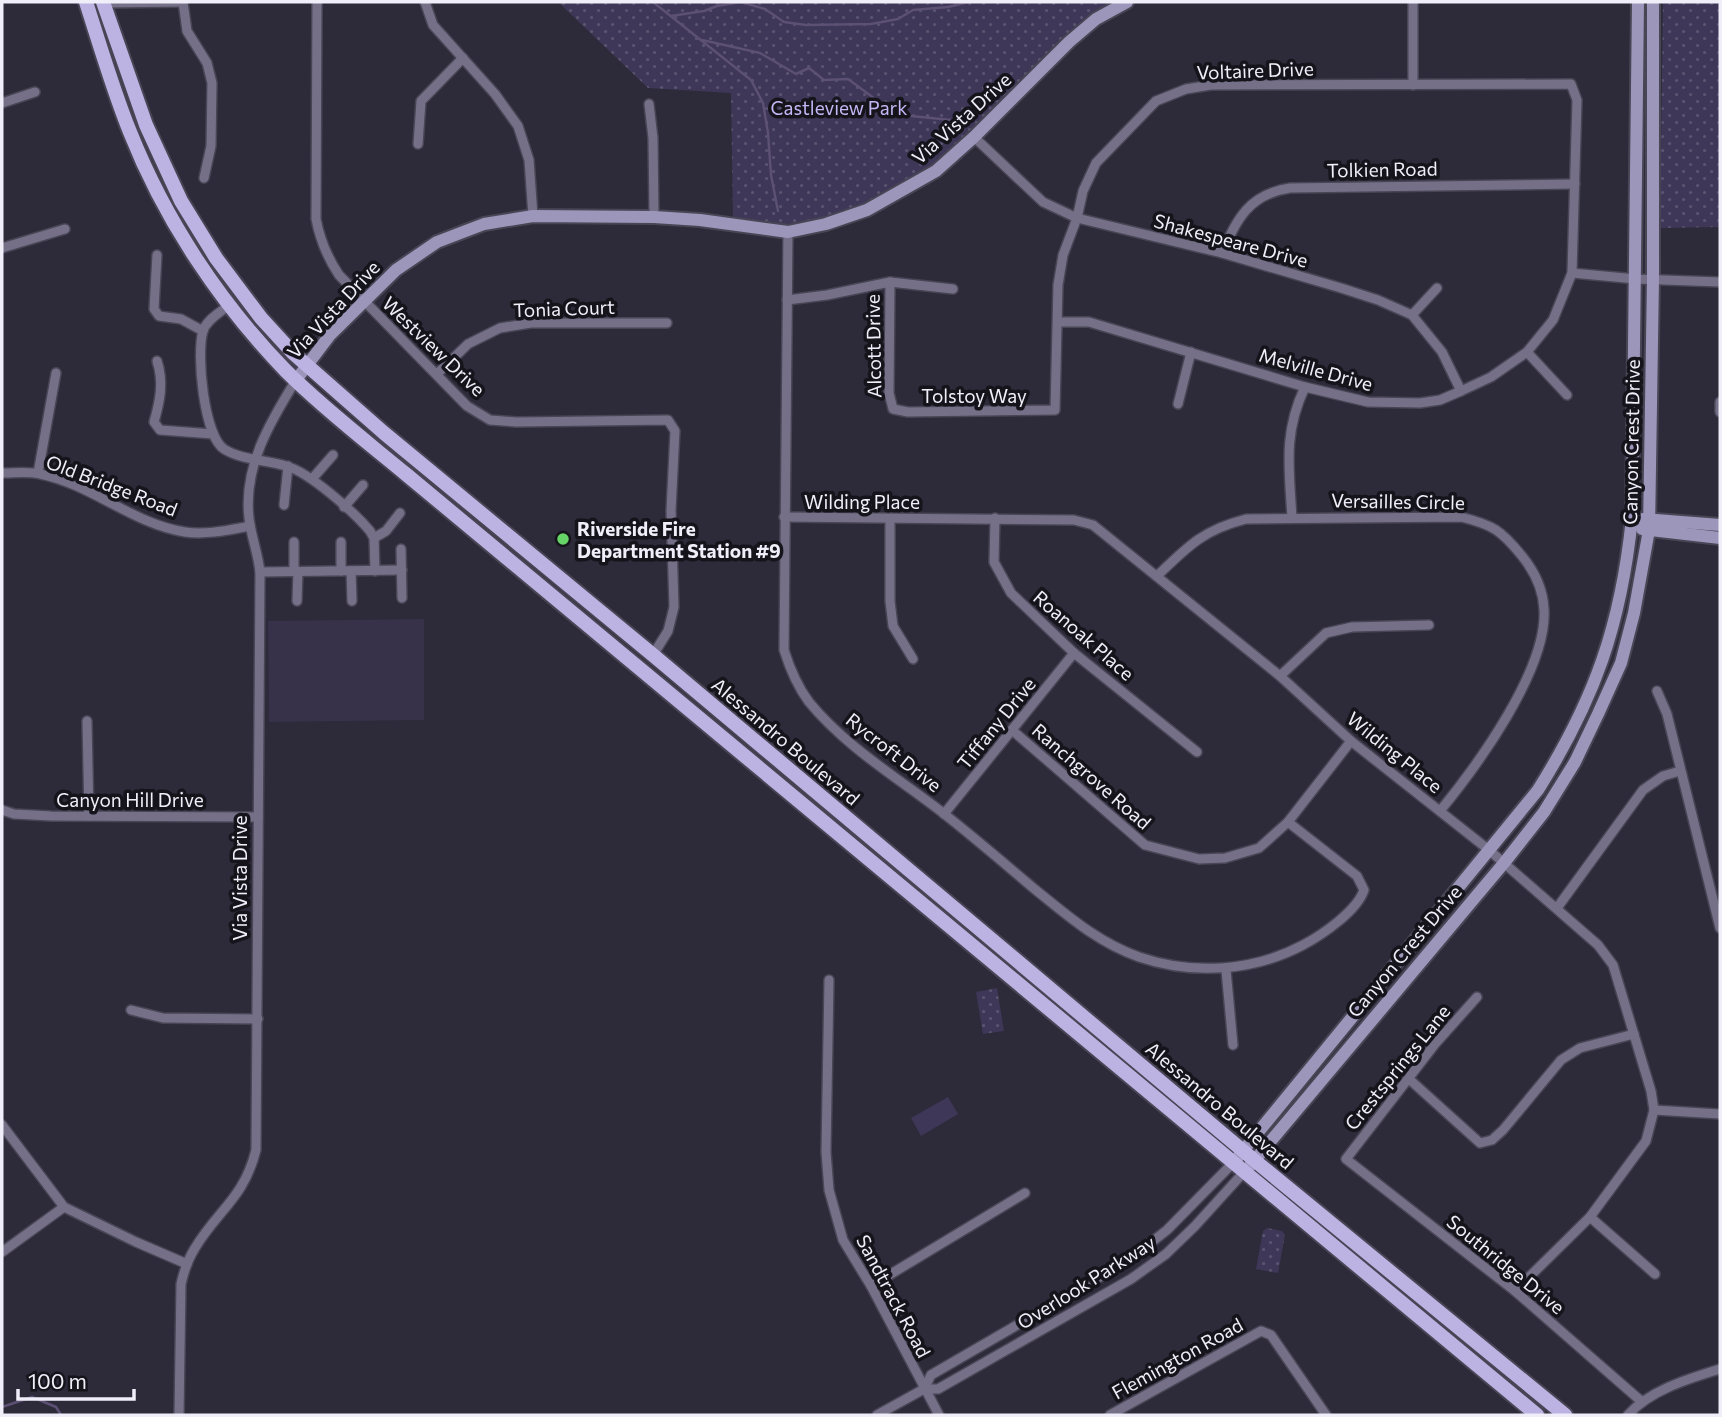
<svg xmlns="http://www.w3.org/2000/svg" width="1722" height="1417" font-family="Commissioner,sans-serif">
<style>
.built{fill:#373249}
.grass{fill:url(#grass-dots)}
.pitch{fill:#3e3757}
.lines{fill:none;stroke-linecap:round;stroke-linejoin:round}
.stream{stroke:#5c5073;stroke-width:2.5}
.street-casing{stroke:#484555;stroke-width:12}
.secondary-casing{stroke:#484555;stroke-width:16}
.primary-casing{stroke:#484555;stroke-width:18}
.street{stroke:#757088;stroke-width:9}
.secondary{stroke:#9d96bb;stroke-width:12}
.primary{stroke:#bdb3e3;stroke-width:14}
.poi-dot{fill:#66d466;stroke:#15141b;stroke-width:2.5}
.labels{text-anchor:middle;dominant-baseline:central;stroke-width:7;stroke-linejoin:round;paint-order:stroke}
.street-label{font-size:19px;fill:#f0eef9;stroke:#15141b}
.park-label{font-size:19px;fill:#c4b7f6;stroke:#15141b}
.poi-label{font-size:19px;font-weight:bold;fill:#f0eef9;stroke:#15141b;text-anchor:start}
</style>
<defs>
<pattern id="grass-dots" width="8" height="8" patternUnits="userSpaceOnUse" patternTransform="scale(1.75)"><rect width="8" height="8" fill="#3e3757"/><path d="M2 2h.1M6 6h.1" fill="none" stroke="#5a5470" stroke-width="1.8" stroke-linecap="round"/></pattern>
</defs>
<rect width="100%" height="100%" fill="#2d2a3a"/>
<!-- built -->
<path class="built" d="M424,619V720L269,722L268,621Z"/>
<!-- grass -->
<g class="grass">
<path d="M558,2H1126L1109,11L974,137L869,211L789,227L733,219L731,93L648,88Z"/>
<path d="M1663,2H1720V227L1660,228Z"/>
<path d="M997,988L1004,1031L983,1034L976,992Z"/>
<path d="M1267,1228L1282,1231L1285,1235L1278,1273L1256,1269L1263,1231Z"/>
</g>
<!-- pitch -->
<path class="pitch" d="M948,1097L958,1114L921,1136L911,1118Z"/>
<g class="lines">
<!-- stream -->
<g class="stream">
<path d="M653,2L751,80L763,103L768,133L771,175L778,211"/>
<path d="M671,16L704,11L717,6L741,2L765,9L784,22L806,25L871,24L898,19L913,10L948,7L969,2"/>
<path d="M702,40L760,53L796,74L809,68L824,80L848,79L882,104L911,116L951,120"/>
<path d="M2,1407L32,1397L56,1407L61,1415"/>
</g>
<!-- street casing -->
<g class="street-casing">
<g id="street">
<path d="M183,2L187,31L207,63L212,83L211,146L204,178"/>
<path d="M317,2L316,219C320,240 327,257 339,275L467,406L490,420L516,422L668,420L675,431L671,510L674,607L668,631L653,655"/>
<path d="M425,2L433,25L495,94L518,126L529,160L533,216"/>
<path d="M1413,2V85"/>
<path d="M103,3L183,2"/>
<path d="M2,103L35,92"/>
<path d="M649,104L653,138L654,217"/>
<path d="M974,137L1043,202L1077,218L1222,253L1341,288L1378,300L1412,315L1442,352L1461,391"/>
<path d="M418,144L421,101L463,58"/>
<path d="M788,232L784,650C790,669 797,686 809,702C846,747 898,778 943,813C975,838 1006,865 1037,891C1069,917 1099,943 1139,957C1192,975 1252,972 1303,945C1322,935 1357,911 1364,890L1357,876L1288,822"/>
<path d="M2,248L65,229"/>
<path d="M1222,253C1237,219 1249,194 1290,188L1575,184"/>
<path d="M157,255L154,309L159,316L181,319L203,331"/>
<path d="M1572,273L1636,279L1720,282"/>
<path d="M890,282L889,393L893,409L908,412L1055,410L1058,285L1063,255L1077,218L1083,191L1096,163L1156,101L1186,89L1211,85L1571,84L1577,100L1572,273L1553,320L1527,352L1491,377L1461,391L1440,400L1420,403L1368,402L1305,387L1089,322H1058"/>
<path d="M787,300L827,295L890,282L953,289"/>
<path d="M229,305C221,312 206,320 203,331C196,354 204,436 224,449C241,460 267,460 286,466C309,472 354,512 370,531L374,538L375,571"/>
<path d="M1412,315L1437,288"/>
<path d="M1527,352L1567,395"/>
<path d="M157,361C164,382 160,401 154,422L160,430L213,434"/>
<path d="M437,374L468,344L500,328L531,323H667"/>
<path d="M1178,404L1191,352"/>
<path d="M1720,412V402"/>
<path d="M2,473C14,473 28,471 40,474C91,484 133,524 185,532C207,535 228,530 250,526"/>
<path d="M38,473L56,373"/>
<path d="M312,479L333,455"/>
<path d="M284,505L288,466"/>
<path d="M344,507L363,485"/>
<path d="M784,517L1074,520L1093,525L1280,676L1351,741L1489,850L1598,945L1613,965L1651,1091L1654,1110L1646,1141L1590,1217L1515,1291"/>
<path d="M995,518L994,562L1011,593L1074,653L1197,752"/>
<path d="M1292,518C1289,468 1283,433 1305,387"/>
<path d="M890,519V601L893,626L913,659"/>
<path d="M374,538L386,531L400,513"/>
<path d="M341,542V571"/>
<path d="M401,549L402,598"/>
<path d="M294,571V542"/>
<path d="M351,571L352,601"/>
<path d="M260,572L402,570"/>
<path d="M1157,576C1188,546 1203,530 1246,519L1461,517C1493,525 1501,530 1522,556C1535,572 1543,588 1544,609C1548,669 1477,766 1440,811"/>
<path d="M297,601L298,571"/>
<path d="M1280,676L1326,633L1352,627L1429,625"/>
<path d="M1657,691L1667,714L1720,928"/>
<path d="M87,721L89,816"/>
<path d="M1012,730L1145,845L1199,859L1225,858L1259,848L1288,822L1351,741"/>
<path d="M2,810L14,814L51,816L258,817"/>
<path d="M944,814L1074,653"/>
<path d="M1557,908L1643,790L1663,776L1680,771"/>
<path d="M1226,970L1233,1045"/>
<path d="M829,980L826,1152L829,1190L843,1240L871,1286L939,1415"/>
<path d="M1477,997L1435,1044L1346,1159L1515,1291L1641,1401"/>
<path d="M131,1010L163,1018L258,1019"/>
<path d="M1409,1079L1480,1143L1492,1140L1503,1130L1561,1060L1580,1048L1634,1034"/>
<path d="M1654,1110L1720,1114"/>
<path d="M2,1125L64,1207L136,1242L187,1264"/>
<path d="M1590,1217L1655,1274"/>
<path d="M2,1252L64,1207"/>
<path d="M871,1286L1025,1193"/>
<path d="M924,1389L931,1375L1110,1271L1148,1245L1167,1230L1233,1163"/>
<path d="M179,1415L181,1284C184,1271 188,1259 195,1248C218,1210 244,1198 256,1150L260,572C258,553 251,536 249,518C243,467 270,422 296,380"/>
<path d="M877,1415L924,1389H938L1131,1279L1166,1254L1195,1226L1244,1172"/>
<path d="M1110,1415L1261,1331L1271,1335L1326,1415"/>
<path d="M1628,1415C1650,1390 1688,1379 1720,1369"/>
</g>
</g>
<!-- secondary casing -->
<g class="secondary-casing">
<g id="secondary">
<path d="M296,380L330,335L396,270L437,242L484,224L533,216L654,217L700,220L788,232L826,224L867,210L936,171L974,137L1069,42L1096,19L1127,2"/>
<path d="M1643,519L1720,525"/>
<path d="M1642,529L1720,538"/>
<path d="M1233,1163L1538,790C1595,699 1621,625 1632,518L1638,2"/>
<path d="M1249,1167L1504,863L1544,812L1575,762L1598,714L1621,663L1634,613L1649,530L1653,279V2"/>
</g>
</g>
<!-- primary casing -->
<g class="primary-casing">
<g id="primary">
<path d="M86,2C100,45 113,90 130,132C165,220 220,303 286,371C323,408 366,441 407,475L1537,1415"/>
<path d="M103,2L146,125L181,201L216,258L261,318L293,353L384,433L653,655L1254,1160L1565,1415"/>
</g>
</g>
<!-- street -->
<use href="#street" class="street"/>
<!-- secondary -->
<use href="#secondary" class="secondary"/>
<!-- primary -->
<use href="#primary" class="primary"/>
</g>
<!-- markers -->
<circle class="poi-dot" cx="563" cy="539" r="7"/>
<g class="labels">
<!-- street labels -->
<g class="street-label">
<text transform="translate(1255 70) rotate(-2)">Voltaire Drive</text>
<text transform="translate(961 118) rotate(-42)">Via Vista Drive</text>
<text transform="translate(1382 169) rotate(-1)">Tolkien Road</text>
<text transform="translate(1231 240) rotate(15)">Shakespeare Drive</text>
<text transform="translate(564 308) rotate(-2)">Tonia Court</text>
<text transform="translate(333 309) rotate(-47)">Via Vista Drive</text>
<text transform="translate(434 346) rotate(44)">Westview Drive</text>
<text transform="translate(873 346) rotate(-91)">Alcott Drive</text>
<text transform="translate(1316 369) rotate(15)">Melville Drive</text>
<text x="974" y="395">Tolstoy Way</text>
<text transform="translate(1631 442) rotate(-89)">Canyon Crest Drive</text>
<text transform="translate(112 485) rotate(21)">Old Bridge Road</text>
<text x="862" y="501">Wilding Place</text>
<text transform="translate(1398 501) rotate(1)">Versailles Circle</text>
<text transform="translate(1084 635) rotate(41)">Roanoak Place</text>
<text transform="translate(996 723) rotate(-51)">Tiffany Drive</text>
<text transform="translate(786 741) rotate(40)">Alessandro Boulevard</text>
<text transform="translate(894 752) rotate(38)">Rycroft Drive</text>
<text transform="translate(1395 752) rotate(39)">Wilding Place</text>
<text transform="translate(1092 776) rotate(41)">Ranchgrove Road</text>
<text x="130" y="799">Canyon Hill Drive</text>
<text transform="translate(239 878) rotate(-90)">Via Vista Drive</text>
<text transform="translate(1404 951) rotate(-50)">Canyon Crest Drive</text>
<text transform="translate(1397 1067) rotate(-51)">Crestsprings Lane</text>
<text transform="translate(1220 1105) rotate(40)">Alessandro Boulevard</text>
<text transform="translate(1506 1264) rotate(39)">Southridge Drive</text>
<text transform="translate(1086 1282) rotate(-32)">Overlook Parkway</text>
<text transform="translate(894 1296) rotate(62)">Sandtrack Road</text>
<text transform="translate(1177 1358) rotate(-29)">Flemington Road</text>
</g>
<!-- park labels -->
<g class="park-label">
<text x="839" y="107">Castleview Park</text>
</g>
<!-- poi labels -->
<g class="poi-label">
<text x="577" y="528">Riverside Fire<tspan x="577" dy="22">Department Station #9</tspan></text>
</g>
</g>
<!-- border -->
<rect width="1722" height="1417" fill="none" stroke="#f0eef9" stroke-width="7"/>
<!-- scale -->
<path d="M18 1389v10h116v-10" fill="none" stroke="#f0eef9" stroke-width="3.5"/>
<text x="28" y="1389" font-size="21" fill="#f0eef9" stroke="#15141b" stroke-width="5" paint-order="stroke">100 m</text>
</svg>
